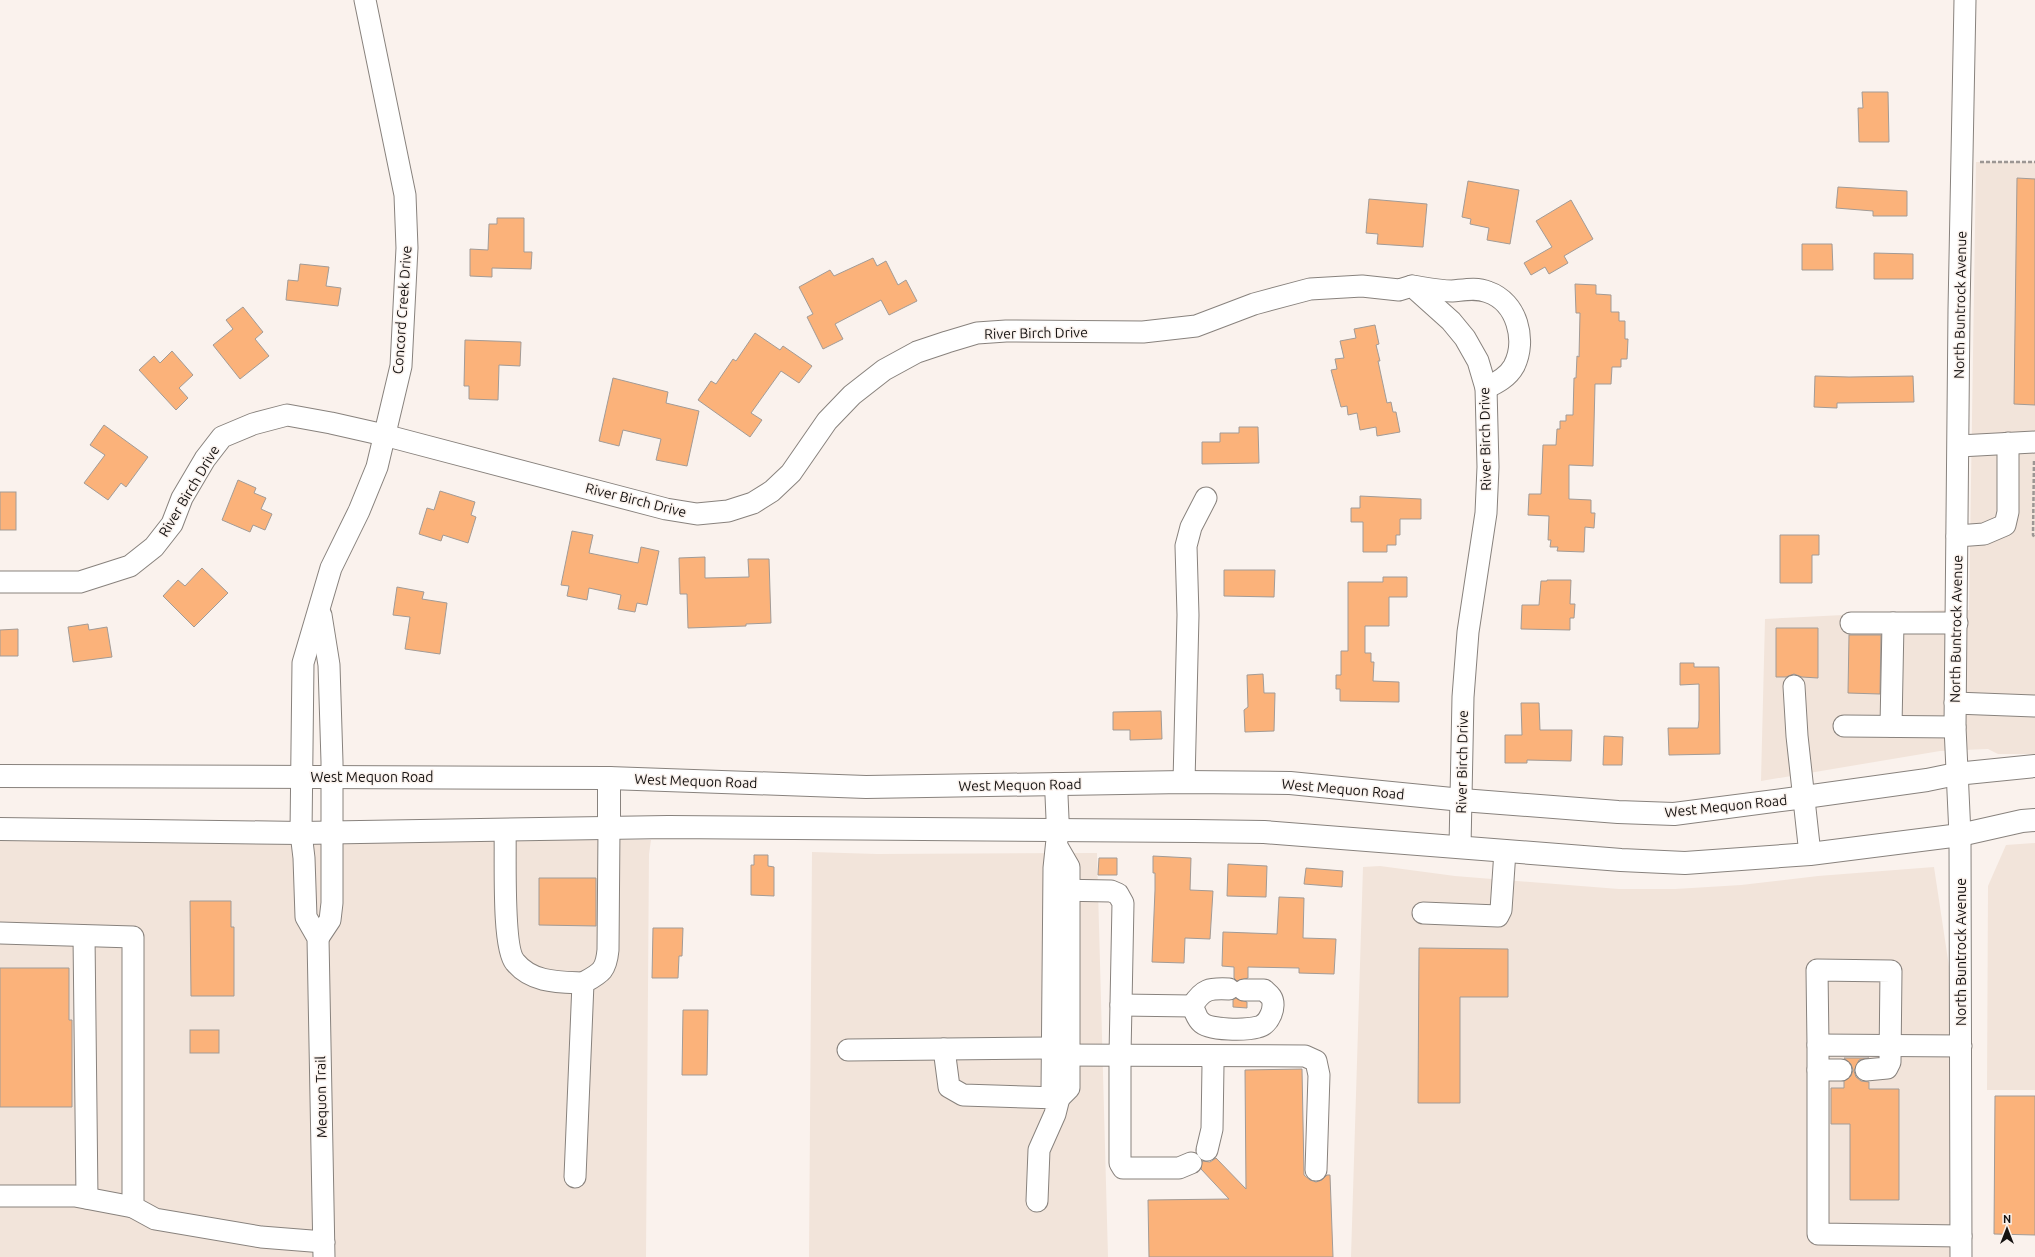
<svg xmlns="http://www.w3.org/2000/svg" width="2035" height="1257" font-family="Ubuntu,sans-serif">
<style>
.built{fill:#f2e4da}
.building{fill:#fbb27a;stroke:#a29b96}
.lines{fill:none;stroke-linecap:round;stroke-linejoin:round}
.minor-casing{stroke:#88827d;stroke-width:23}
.major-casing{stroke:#88827d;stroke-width:24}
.path{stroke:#9c9693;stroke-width:2.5;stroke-dasharray:4 2;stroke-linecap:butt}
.minor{stroke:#fff;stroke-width:21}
.major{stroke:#fff;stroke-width:22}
.labels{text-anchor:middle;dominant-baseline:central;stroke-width:3;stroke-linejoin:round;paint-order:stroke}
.street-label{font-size:14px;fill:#151211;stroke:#faf2ed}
</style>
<rect width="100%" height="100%" fill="#faf2ed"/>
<!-- built -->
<g class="built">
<path d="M1976,162H2035V754H1998L1988,749L1940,751L1761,781L1765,619L1944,610H1969Z"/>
<path d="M0,840H651L649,854L646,1257H0Z"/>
<path d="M2035,843V1090H1987L1988,886L2006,845Z"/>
<path d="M812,852L877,854L1097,853L1108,1257H809Z"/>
<path d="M1380,866L1455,876L1619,889H1675L1741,885L1818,876L1934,867L1961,1046V1257H1351L1363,867Z"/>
</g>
<!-- building -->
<g class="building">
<path d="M1862,92H1888L1889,142H1859L1858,108H1863Z"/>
<path d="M2017,178L2035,179V405L2014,404Z"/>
<path d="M1468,181L1519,190L1510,244L1487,240L1489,228L1470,224L1471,219L1462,217Z"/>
<path d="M1838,187L1907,191V216H1873V211L1836,208Z"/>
<path d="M1369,199L1427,204L1423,247L1377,244L1378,234L1366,233Z"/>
<path d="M1571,200L1593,239L1564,256L1568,263L1549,274L1545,267L1531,275L1524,263L1552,247L1536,221Z"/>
<path d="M497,218H524V252H532L531,269L492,268V277L470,276V249L488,250L489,224H497Z"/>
<path d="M1802,244H1832L1833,270H1802Z"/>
<path d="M1874,253L1913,254V279H1874Z"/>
<path d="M873,258L877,266L886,261L898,285L906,280L917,301L889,315L881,300L835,324L843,339L823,349L807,317L813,314L799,287L830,270L834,276Z"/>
<path d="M300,264L329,267L326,286L341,288L338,306L286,300L288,280L298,281Z"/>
<path d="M1575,284L1596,285V294L1611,295V312H1619V321H1625V339H1628L1627,359H1621V367H1612L1611,384H1595L1593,466L1569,465V499L1591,500V513H1595L1594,528L1585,527L1584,552L1557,551L1558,547H1550L1551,540H1548L1549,516L1528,515L1529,494H1541L1543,445H1556L1557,429H1560V421H1566V415H1573L1574,378H1576L1577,356L1579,357L1580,313H1576Z"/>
<path d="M243,307L263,332L255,339L269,356L240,379L213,345L233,329L226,320Z"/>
<path d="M1375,325L1379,344L1376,345L1380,361H1378L1387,403L1391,402L1393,412H1396L1400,432L1377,436L1376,427L1360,430L1357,413L1348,415L1347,406L1341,407L1331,370L1337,369L1335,359L1344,358L1340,341L1356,338L1354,329Z"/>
<path d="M755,333L780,350L783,346L812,366L799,383L781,371L751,413L762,420L750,437L698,400L711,381L716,384L733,359L736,361Z"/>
<path d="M465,340L521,342L520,366L499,365L498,400L469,399V386H464Z"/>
<path d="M172,351L193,375L179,388L188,398L176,410L139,370L154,356L160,363Z"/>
<path d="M1815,376L1849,377L1913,376L1914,402L1837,403V408L1814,407Z"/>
<path d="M613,378L668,392L666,403L699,411L687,466L656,460L661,439L623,430L619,446L599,441Z"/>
<path d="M104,425L148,457L126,487L121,483L108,500L84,483L105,455L90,445Z"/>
<path d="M1239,427H1258L1259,463L1202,464V442H1220V433H1239Z"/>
<path d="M238,480L256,488L254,493L266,498L261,509L272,514L265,530L253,525L250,532L222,520Z"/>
<path d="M440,491L475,502L471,515L476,517L468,543L443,535L441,541L419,534L427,508L434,510Z"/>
<rect x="0" y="492" width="16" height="38"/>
<path d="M1360,496L1421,499V519H1400V535H1396V545H1387V552H1363V522H1351V508H1360Z"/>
<path d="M572,531L593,535L589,553L638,563L641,547L659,551L647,605L637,603L635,612L618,609L621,595L589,588L587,600L567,596L569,586L561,585Z"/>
<path d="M1780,535H1819V555H1812V583H1780Z"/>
<path d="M705,557V578L749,577L748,559H769L771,623L746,624V626L688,628L687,594H680L679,558Z"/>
<path d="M202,568L228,593L194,627L163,596L178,580L185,586Z"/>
<path d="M1224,570H1275L1274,597L1224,596Z"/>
<path d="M1383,577H1407V597H1389V626H1365V653H1371V662H1374L1373,681L1399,682V702L1340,701V689H1336V675H1341V651H1348V582H1383Z"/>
<path d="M1547,580H1571L1570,604H1575L1574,618H1570V630L1521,629L1522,605H1539L1541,581H1547Z"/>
<path d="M397,587L424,592L422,599L447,603L440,654L405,649L410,617L393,615Z"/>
<path d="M88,624L89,630L107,627L112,657L73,662L68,627Z"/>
<path d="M1776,628H1818V678L1802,677L1794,674L1786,677H1776Z"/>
<path d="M18,629V656H0V630Z"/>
<path d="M1849,635H1881L1880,694L1848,693Z"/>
<path d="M1680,663H1694V667H1719L1720,754L1669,755L1668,728H1698L1699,720V684L1680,685Z"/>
<path d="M1263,674L1264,693H1275L1274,731L1245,732L1244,710L1248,707L1247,675Z"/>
<path d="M1521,703H1539L1540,730H1572L1571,761L1527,760V763H1505V735H1522Z"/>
<path d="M1161,711L1162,739L1130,740V730H1113V712Z"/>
<path d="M1604,736L1623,737L1622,765H1603Z"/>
<path d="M754,855H768V866L774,867V896L751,895V865H754Z"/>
<path d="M1153,856L1191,858L1190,890L1213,891L1210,939L1185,938L1184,963L1152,962L1155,890V873H1153Z"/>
<path d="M1099,858H1117V875H1098Z"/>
<path d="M1228,864L1267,866L1266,897L1227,896Z"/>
<path d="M1306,868L1343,871L1342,887L1304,884Z"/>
<path d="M539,878H596V926L539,925Z"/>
<path d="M1279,897L1304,898L1303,938L1336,939L1334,974L1299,973V968L1248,967V978L1237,981L1234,978V967L1222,966L1223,932L1277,934Z"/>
<path d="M190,901H231V927H234V996H191Z"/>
<path d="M653,928H683L682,956H679L678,978H652Z"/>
<path d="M1419,948L1508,949V997H1460V1103H1418Z"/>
<path d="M0,968H69V1020H72V1107H0Z"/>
<path d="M1236,998L1247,1002V1008L1233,1007V1000Z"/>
<path d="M683,1010H708L707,1075H682Z"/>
<rect x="190" y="1030" width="29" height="23"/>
<path d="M1844,1058H1869L1859,1060L1854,1071L1856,1077L1861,1081L1869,1082V1089H1899V1200H1850V1124H1831V1088H1844V1081L1851,1076L1853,1070L1851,1064Z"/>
<path d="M1302,1069L1304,1175L1310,1180L1316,1182L1322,1180L1327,1175H1330L1333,1257H1149L1148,1200L1229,1199L1201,1169L1202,1161L1210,1162L1216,1158L1246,1189L1245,1070Z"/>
<path d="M1995,1096H2035V1235L1994,1234Z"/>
</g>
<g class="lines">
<!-- minor casing -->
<g class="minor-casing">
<g id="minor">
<path d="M1412,286C1425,288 1439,291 1452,291C1464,290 1476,287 1488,292C1517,302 1527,340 1514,366C1508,377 1497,383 1486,388"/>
<path d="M1959,446L2035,442"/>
<path d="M1957,536L1984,534L2005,525L2008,512V443"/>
<path d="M0,582H80L130,566L154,547L172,524L182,498L205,459L222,437L253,424L287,415L331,423L384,435L666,509L697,514L728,511L753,503L772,491L791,473L827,421L852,395L884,370L917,352L947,342L977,333L1006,331L1143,332L1196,326L1254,304L1310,289L1362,286L1399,290L1412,286L1451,321L1465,338L1478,361L1486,388L1488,467L1486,513L1468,632L1463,697L1460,847"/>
<path d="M1851,623H1957"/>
<path d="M1794,686L1797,736L1810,854"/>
<path d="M1955,703L2035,706"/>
<path d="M1844,726L1955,727"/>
<path d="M1891,726L1893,623"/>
<path d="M1184,782L1188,615L1186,546L1191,527L1206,498"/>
<path d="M505,831C506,855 502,947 515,962C532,983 559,982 583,983"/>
<path d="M1058,848L1069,867V1088L1059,1098L1052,1091L1054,868L1058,830"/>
<path d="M1055,890L1111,891L1118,894L1123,903L1120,1055V1163L1123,1168H1179L1191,1163"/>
<path d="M1423,913L1498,916L1501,910L1505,851"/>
<path d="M0,933L133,937V1207L155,1219L261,1237L324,1242"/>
<path d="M84,936L87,1198"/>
<path d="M318,938L330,920L332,903V762L329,665L321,615"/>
<path d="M1121,1005L1192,1006"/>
<path d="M1192,1006C1195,1011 1197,1019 1201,1022C1209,1031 1247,1030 1258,1027C1269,1025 1277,1006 1271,997C1269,994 1266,992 1264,990H1244"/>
<path d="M1192,1006C1203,989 1209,988 1229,989"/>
<path d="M1818,1045L1817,970L1891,971L1890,1062L1887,1068L1866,1070"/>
<path d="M1961,1046L1818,1045V1234L1961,1236"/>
<path d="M944,1049L949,1087L963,1095L1059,1098L1055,1114L1039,1150L1037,1201"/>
<path d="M848,1050L1052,1048"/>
<path d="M1054,1055L1305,1056L1316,1061L1319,1075L1316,1170"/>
<path d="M1818,1070H1841"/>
<path d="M1207,1150L1212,1129L1213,1065L1210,1057"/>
<path d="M575,1177L583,983C601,973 606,971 608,950L609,829"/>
<path d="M0,1196H75L133,1207"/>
<path d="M324,1257L318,938L306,917L304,858L301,833L303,663L331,568L359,511L377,467L401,366L407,248L405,195L365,0"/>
<path d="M1961,1257L1960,835L1955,727L1959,310L1965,0"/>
</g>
</g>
<!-- major casing -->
<g class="major-casing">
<g id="major">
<path d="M0,776L609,778L866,787L1184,782L1290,783L1462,800L1618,812L1674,814L1805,797L1927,780L1956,774L2035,766"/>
<path d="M609,778V829"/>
<path d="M1056,784L1058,830"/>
<path d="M0,829L301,833L668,827L1194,831L1264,832L1621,860L1685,863L1810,854L1960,835L2022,821L2035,820"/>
</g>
</g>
<!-- path -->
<g class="path">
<path d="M1980,162H2035"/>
<path d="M2034,461L2033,535L2035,538"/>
</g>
<!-- minor -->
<use href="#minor" class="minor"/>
<!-- major -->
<use href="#major" class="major"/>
</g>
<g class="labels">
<!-- street labels -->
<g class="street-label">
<text transform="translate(1960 305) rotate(-89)">North Buntrock Avenue</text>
<text transform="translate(402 310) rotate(-86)">Concord Creek Drive</text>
<text transform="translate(1036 333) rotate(-1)">River Birch Drive</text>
<text transform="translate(1485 439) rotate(-91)">River Birch Drive</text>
<text transform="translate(189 491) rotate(-59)">River Birch Drive</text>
<text transform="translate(636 500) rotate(14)">River Birch Drive</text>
<text transform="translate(1956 629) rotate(-89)">North Buntrock Avenue</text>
<text transform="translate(1462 762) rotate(-89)">River Birch Drive</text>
<text x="372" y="777">West Mequon Road</text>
<text transform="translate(696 781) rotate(2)">West Mequon Road</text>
<text transform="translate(1020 785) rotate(-1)">West Mequon Road</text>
<text transform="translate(1343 789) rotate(5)">West Mequon Road</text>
<text transform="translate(1726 806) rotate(-6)">West Mequon Road</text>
<text transform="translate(1961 952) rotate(-90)">North Buntrock Avenue</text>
<text transform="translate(321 1097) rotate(-91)">Mequon Trail</text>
</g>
</g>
<!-- north arrow -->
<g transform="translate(2007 1229)" stroke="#faf2ed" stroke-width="3" paint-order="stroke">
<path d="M0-3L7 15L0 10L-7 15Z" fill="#151211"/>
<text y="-6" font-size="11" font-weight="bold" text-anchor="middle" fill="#151211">N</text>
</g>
</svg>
